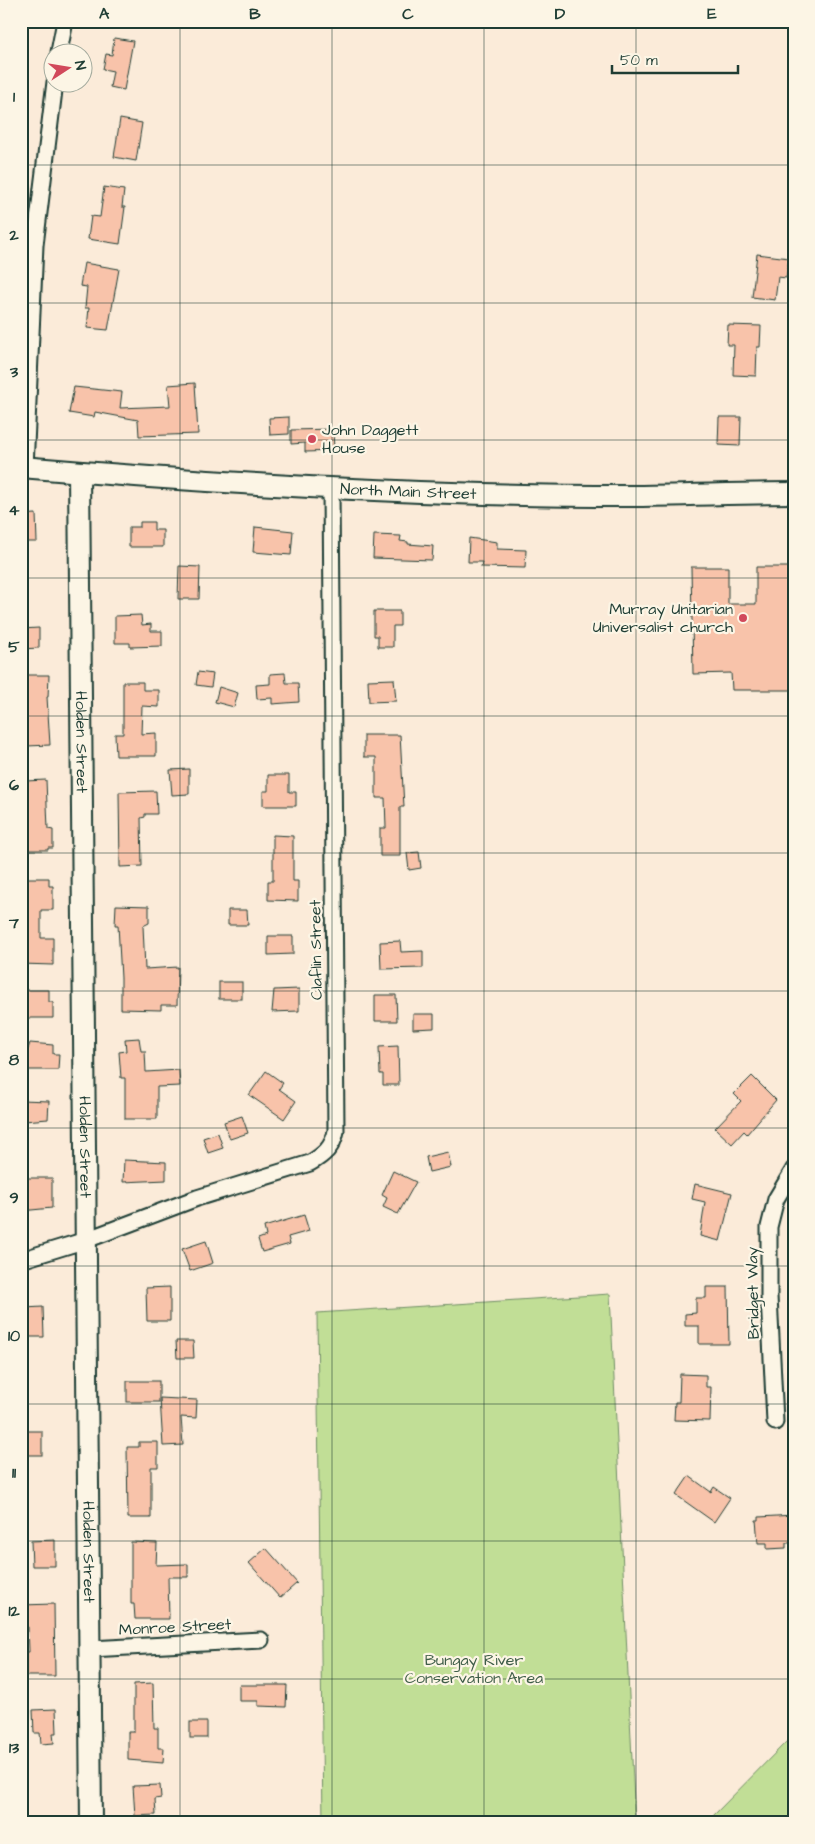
<svg xmlns="http://www.w3.org/2000/svg" width="815" height="1844" font-family="'Architects Daughter',sans-serif">
<style>
.green{fill:#c1de96;stroke:#708e65}
.building{fill:#f8c3aa;stroke:#1f3d34}
.lines{fill:none;stroke-linecap:round;stroke-linejoin:round}
.minor-casing{stroke:#1f3d34;stroke-width:19}
.secondary-casing{stroke:#1f3d34;stroke-width:24}
.minor{stroke:#fcf5e5;stroke-width:15}
.secondary{stroke:#fcf5e5;stroke-width:20}
.grid{fill:none;stroke:#1f3d34;stroke-width:1;stroke-opacity:0.55}
.poi-dot{fill:#d1495b;stroke:#fcf5e5;stroke-width:2}
.labels{text-anchor:middle;dominant-baseline:central;stroke-width:4.5;stroke-linejoin:round;paint-order:stroke}
.poi-label{font-size:16px;fill:#1f3d34;stroke:#fcf5e5;text-anchor:start}
.street-label{font-size:16px;fill:#1f3d34;stroke:#fcf5e5}
.park-label{font-size:16px;fill:#3f5d48;stroke:#fcf5e5}
.neatline{fill:none;stroke:#1f3d34;stroke-width:2}
.grid-label{font-size:16px;text-anchor:middle;font-weight:bold;fill:#1f3d34}
</style>
<rect width="100%" height="100%" fill="#fbebd9"/>
<filter id="ink" filterUnits="userSpaceOnUse"><feTurbulence type="fractalNoise" baseFrequency=".02" numOctaves="2"/><feDisplacementMap in="SourceGraphic" scale="10" xChannelSelector="R" yChannelSelector="G"/><feConvolveMatrix kernelMatrix="1 2 1 2 8 2 1 2 1" color-interpolation-filters="sRGB"/></filter>
<g filter="url(#ink)">
<!-- green -->
<g class="green">
<path d="M610,1294L635,1823H323L317,1313Z"/>
<path d="M794,1734V1823H706Z"/>
</g>
<!-- building -->
<g class="building">
<path d="M114,38L133,41L124,90L110,87L113,71L103,69L106,54L112,55Z"/>
<path d="M120,119L142,123L136,161L114,157Z"/>
<path d="M104,187L124,190L122,207H125L120,244L88,239L91,216L100,217Z"/>
<path d="M757,254L789,258L786,278L778,277L775,300L752,297Z"/>
<path d="M84,263L119,269L108,330L87,328L89,308H85L87,287L80,286Z"/>
<path d="M728,325L761,326L760,347H757L756,376L733,375L734,345H727Z"/>
<path d="M195,383L198,434L139,436L138,420L95,412L94,417L69,413L74,387L122,392L120,408L170,406L168,385Z"/>
<path d="M289,417V434L270,435L269,418Z"/>
<path d="M719,417H741L740,446L718,445Z"/>
<path d="M333,429L334,451L305,452V443L291,444V430Z"/>
<path d="M36,514L37,542H21V515Z"/>
<path d="M140,522H154V530H163V547H129V527H140Z"/>
<path d="M255,527L293,531L291,555L253,552Z"/>
<path d="M374,535L401,536L400,541L408,542V544L433,546L432,560L373,558Z"/>
<path d="M469,538L497,542V549L526,550L525,568L481,567L482,562H468Z"/>
<path d="M179,566L200,567L199,599H178Z"/>
<path d="M691,567H728V604H756V567H793L794,690H732L731,673L693,674Z"/>
<path d="M374,611H400V626H393V647H378V636H374Z"/>
<path d="M141,615L142,625L151,624V631H162V646L130,647V643H115V616Z"/>
<path d="M39,628V648L21,649V629Z"/>
<path d="M198,672L213,674L211,687L196,685Z"/>
<path d="M285,673L286,683H298L299,702L272,704V698L257,699L256,685L270,684V674Z"/>
<path d="M21,675H49L48,697H47L50,745L27,746V743H21Z"/>
<path d="M394,679L396,701L369,702L368,680Z"/>
<path d="M123,682H143V690H159V707L142,706L141,734L156,733V756H116L115,734H123Z"/>
<path d="M219,687L238,693L234,707L215,702Z"/>
<path d="M364,735H400L404,807H400V856H380V828H386L385,798H376V757H364Z"/>
<path d="M189,769V794L172,795L170,770Z"/>
<path d="M268,775H289V792H296V806H263V791H268Z"/>
<path d="M46,780L48,829L53,830V848H48V850H21V829H27L25,781Z"/>
<path d="M156,791L157,814H145V817L141,818L142,866L120,867L119,792Z"/>
<path d="M273,835L293,836V881H298V901L268,900V881H273Z"/>
<path d="M419,852L421,868L409,870L407,853Z"/>
<path d="M24,878H49V886H53V910H41V938H53V965L21,964V937H24Z"/>
<path d="M116,905L149,906V923L143,926L145,969L178,967L177,1005H161V1010L121,1009V978L118,925H115Z"/>
<path d="M228,910H247L248,925H228Z"/>
<path d="M268,936H293V954L268,955Z"/>
<path d="M400,941L401,952L423,951V968L381,969L380,942Z"/>
<rect x="219" y="982" width="23" height="17"/>
<path d="M299,989V1011L272,1012L274,990Z"/>
<path d="M22,990H49V1002H53V1018H22Z"/>
<path d="M375,995H396L397,1021H375Z"/>
<path d="M413,1014H434V1028L413,1029Z"/>
<path d="M139,1038L141,1051H145L146,1072L179,1070L180,1086L157,1087V1119H125V1078H121L119,1052L126,1051L125,1039Z"/>
<path d="M30,1043L53,1045V1054H59L58,1070H21Z"/>
<path d="M398,1046L399,1085H383V1074H380L379,1047Z"/>
<path d="M266,1071L283,1083L279,1089L296,1101L284,1119L249,1095Z"/>
<path d="M752,1076L776,1100L747,1134L744,1131L732,1144L715,1128L741,1101L734,1094Z"/>
<path d="M21,1100L49,1101L48,1119L24,1121V1117H21Z"/>
<path d="M242,1116L248,1133L230,1139L224,1122Z"/>
<path d="M218,1133L223,1148L208,1153L203,1138Z"/>
<path d="M448,1152L451,1167L429,1172L426,1157Z"/>
<path d="M124,1160L166,1162V1180L123,1182Z"/>
<path d="M393,1171L416,1182L398,1214L383,1207L387,1198L382,1195Z"/>
<path d="M21,1178H52V1208L21,1211Z"/>
<path d="M695,1184L732,1193L720,1241L700,1236L705,1202L692,1199Z"/>
<path d="M304,1215L309,1231L288,1237L290,1244L262,1252L258,1239L266,1236L264,1227Z"/>
<path d="M206,1241L213,1263L190,1271L182,1249Z"/>
<path d="M170,1287V1321H147L146,1288Z"/>
<path d="M706,1287H728L729,1344H699V1326H685V1314L696,1313V1298H706Z"/>
<path d="M43,1307L44,1337H21V1312H24V1308Z"/>
<path d="M176,1341H193L194,1358H177Z"/>
<path d="M680,1374L706,1375V1387H711L710,1421L674,1420L675,1402H679Z"/>
<rect x="127" y="1381" width="32" height="21"/>
<path d="M160,1398L197,1400L196,1418L181,1417L183,1445L163,1446Z"/>
<rect x="21" y="1431" width="21" height="24"/>
<path d="M139,1442H158V1467H151V1518H128L127,1447H139Z"/>
<path d="M689,1476L711,1492L714,1487L730,1498L714,1522L676,1495Z"/>
<path d="M794,1515V1543H786V1548L767,1549V1543H758L756,1520H759V1517Z"/>
<path d="M55,1540V1566H32L31,1541Z"/>
<path d="M131,1542L157,1543L156,1565L188,1564V1577H168L169,1619H135L134,1604H131Z"/>
<path d="M266,1548L297,1583L280,1598L249,1563Z"/>
<path d="M54,1604L55,1676H26V1652H29L28,1627H21V1605Z"/>
<path d="M153,1683L154,1728H158V1748H164L163,1763L128,1760V1732H134V1684Z"/>
<path d="M239,1685H287L286,1707L258,1706V1701H239Z"/>
<path d="M56,1709L57,1733H53L54,1743L41,1744L40,1733H34L33,1710Z"/>
<rect x="190" y="1722" width="17" height="16"/>
<path d="M160,1785L161,1798L155,1799L156,1815L135,1816L133,1786Z"/>
</g>
<g class="lines">
<!-- minor casing -->
<g class="minor-casing">
<g id="minor">
<path d="M59,52L65,21"/>
<path d="M25,468L35,245L55,82"/>
<path d="M21,1260L86,1240L197,1198L310,1163C324,1155 333,1147 336,1131L331,489"/>
<path d="M775,1422L769,1296V1227L776,1199L794,1169"/>
<path d="M90,1649L261,1640"/>
</g>
</g>
<!-- secondary casing -->
<g class="secondary-casing">
<g id="secondary">
<path id="s1" d="M21,467C223,484 425,496 627,496C682,496 738,493 794,493"/>
<path id="s2" d="M79,472L91,1823"/>
</g>
</g>
<!-- minor -->
<use href="#minor" class="minor"/>
<!-- secondary -->
<use href="#secondary" class="secondary"/>
</g>
</g>
<!-- grid -->
<path class="grid" d="M180,21V1823M332,21V1823M484,21V1823M636,21V1823M21,165H794M21,303H794M21,440H794M21,578H794M21,716H794M21,853H794M21,991H794M21,1128H794M21,1266H794M21,1404H794M21,1541H794M21,1679H794"/>
<!-- markers -->
<g class="poi-dot">
<circle cx="312" cy="439" r="5"/>
<circle cx="743" cy="618" r="5"/>
</g>
<g class="labels">
<!-- poi labels -->
<g class="poi-label">
<text x="322" y="430">John Daggett<tspan x="322" dy="18">House</tspan></text>
<text x="733" y="609" text-anchor="end">Murray Unitarian<tspan x="733" dy="18">Universalist church</tspan></text>
</g>
<!-- street labels -->
<g class="street-label">
<text stroke="none"><textPath href="#s1" startOffset="388">North Main Street</textPath></text>
<text stroke="none"><textPath href="#s2" startOffset="270">Holden Street</textPath></text>
<text transform="translate(316 950) rotate(-91)">Claflin Street</text>
<text stroke="none"><textPath href="#s2" startOffset="675">Holden Street</textPath></text>
<text transform="translate(753 1293) rotate(-91)">Bridget Way</text>
<text stroke="none"><textPath href="#s2" startOffset="1080">Holden Street</textPath></text>
<text transform="translate(175 1627) rotate(-3)">Monroe Street</text>
</g>
<!-- park labels -->
<g class="park-label">
<text x="474" y="1660">Bungay River<tspan x="474" dy="18">Conservation Area</tspan></text>
</g>
</g>
<!-- margin -->
<rect width="815" height="1844" fill="none" stroke="#fcf5e5" stroke-width="55"/>
<!-- north arrow -->
<g transform="translate(68 68) rotate(78)"><circle r="24" fill="#fcf5e5" stroke="#a4ab9e"/>
<path d="M0-4L9 19L0 12L-9 19Z" fill="#d1495b"/>
<text y="-8" font-size="14" font-weight="bold" text-anchor="middle" fill="#1f3d34">N</text>
</g>
<!-- scale -->
<path d="M612 65v8h126v-8" fill="none" stroke="#1f3d34" stroke-width="2.5"/>
<text x="620" y="65" font-size="15" fill="#1f3d34" stroke="#fcf5e5" stroke-width="4" paint-order="stroke">50 m</text>
<rect x="28" y="28" width="760" height="1788" class="neatline"/>
<g class="grid-label">
<text x="104" y="19">A</text>
<text x="255" y="19">B</text>
<text x="408" y="19">C</text>
<text x="560" y="19">D</text>
<text x="712" y="19">E</text>
<text x="14" y="102">1</text>
<text x="14" y="240">2</text>
<text x="14" y="377">3</text>
<text x="14" y="515">4</text>
<text x="14" y="652">5</text>
<text x="14" y="790">6</text>
<text x="14" y="928">7</text>
<text x="14" y="1065">8</text>
<text x="14" y="1203">9</text>
<text x="14" y="1341">10</text>
<text x="14" y="1478">11</text>
<text x="14" y="1616">12</text>
<text x="14" y="1753">13</text>
</g>
</svg>
